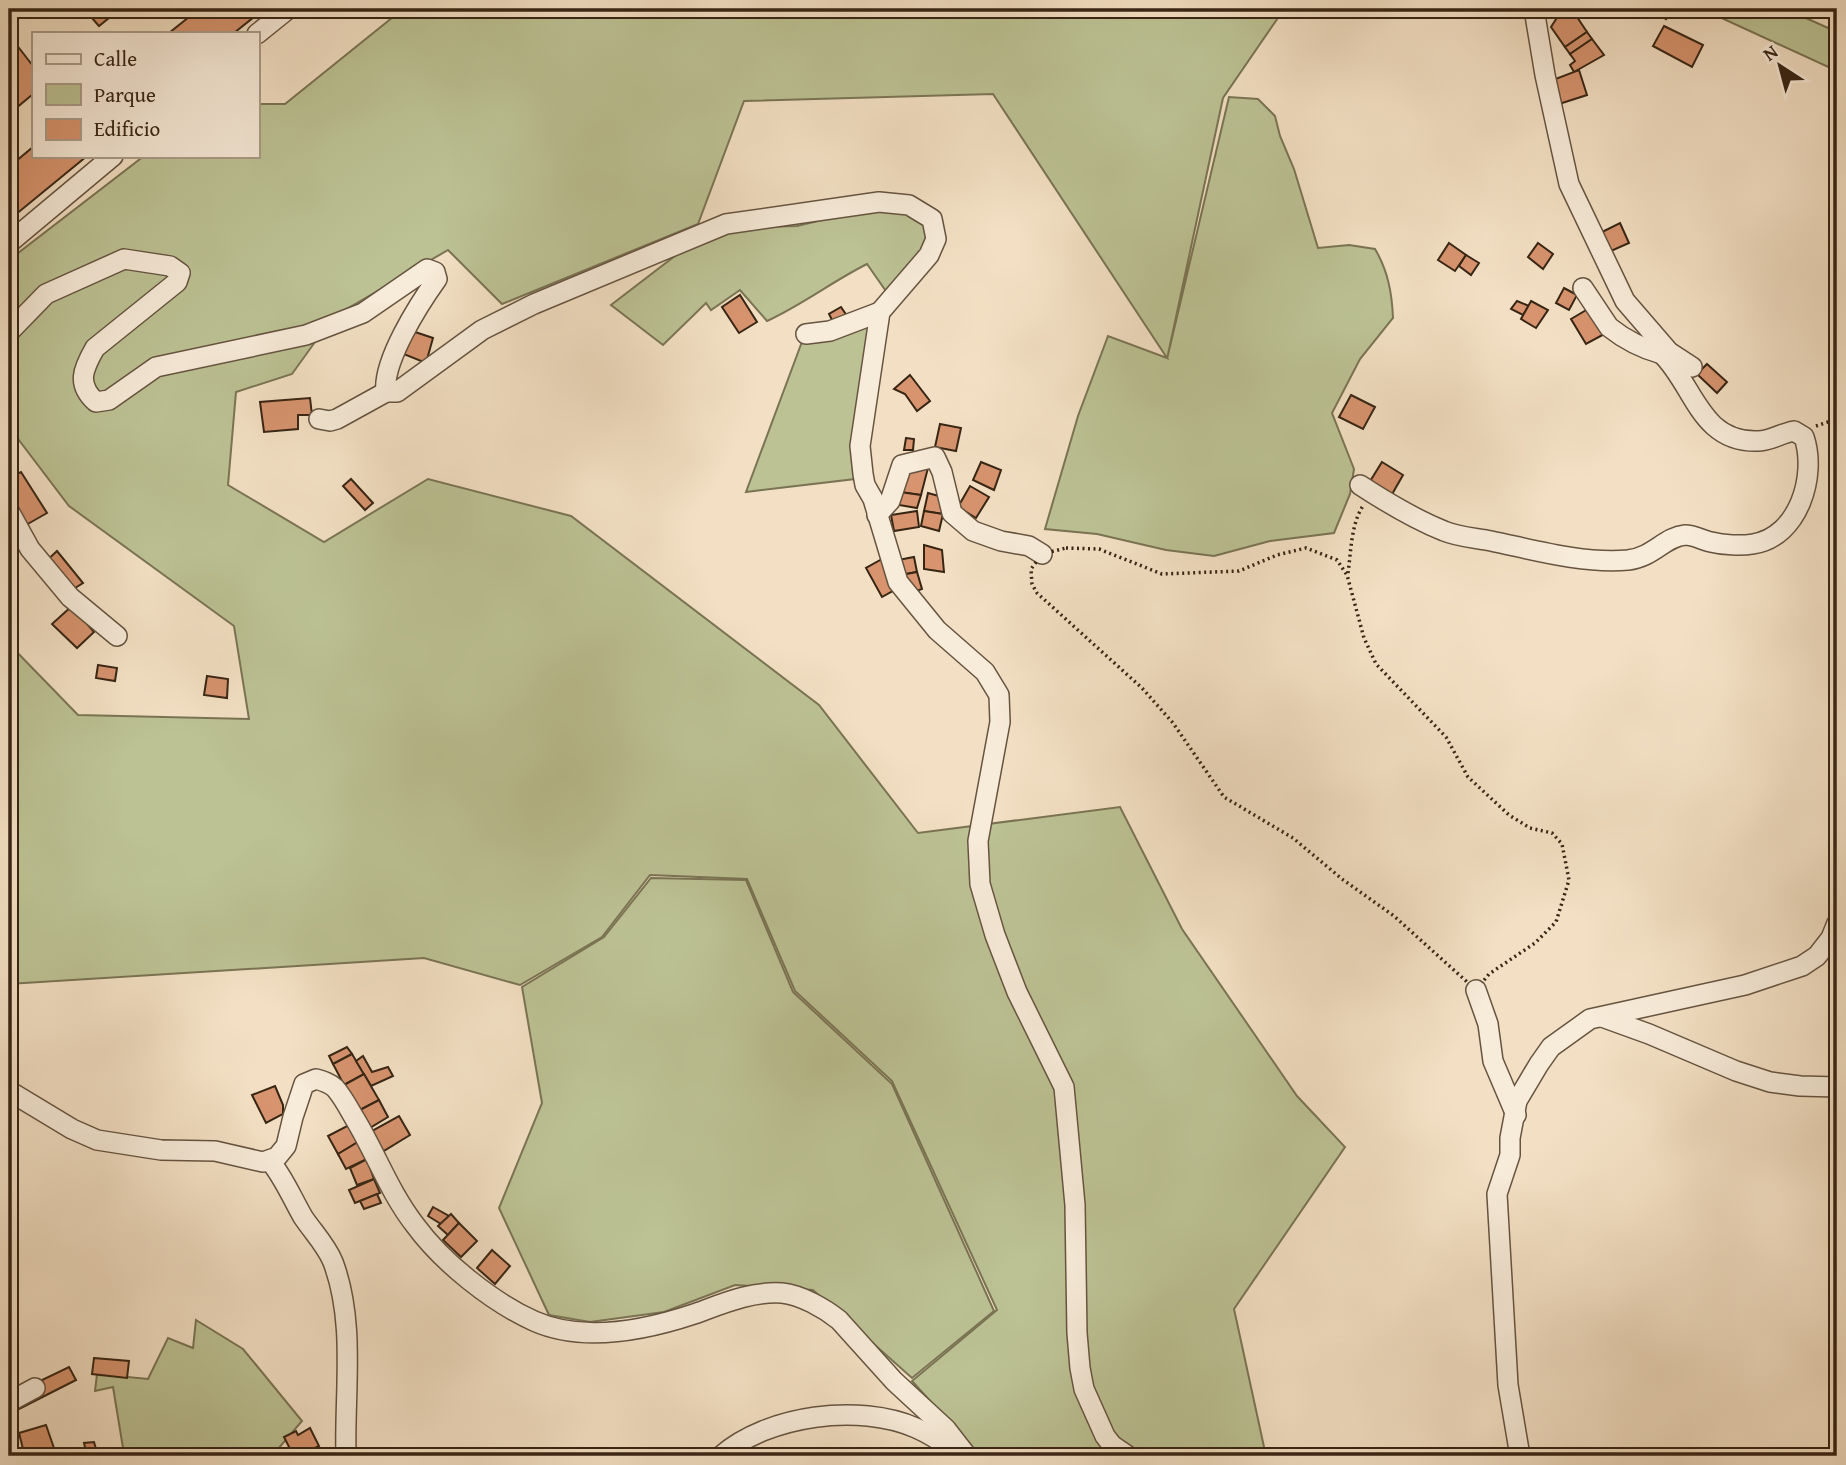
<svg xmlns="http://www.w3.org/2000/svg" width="1846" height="1465" font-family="'Gentium Book Plus',serif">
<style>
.green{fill:#bcc294;stroke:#7a7454;stroke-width:2}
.building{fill:#d7946f;stroke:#372514;stroke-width:2}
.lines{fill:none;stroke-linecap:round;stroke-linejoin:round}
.minor-casing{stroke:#665440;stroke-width:22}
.path{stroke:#372514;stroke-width:3.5;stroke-dasharray:2 3.5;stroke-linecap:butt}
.minor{stroke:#f7ebd9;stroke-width:19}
</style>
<rect width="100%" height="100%" fill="#f3e0c4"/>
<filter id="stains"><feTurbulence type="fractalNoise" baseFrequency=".00286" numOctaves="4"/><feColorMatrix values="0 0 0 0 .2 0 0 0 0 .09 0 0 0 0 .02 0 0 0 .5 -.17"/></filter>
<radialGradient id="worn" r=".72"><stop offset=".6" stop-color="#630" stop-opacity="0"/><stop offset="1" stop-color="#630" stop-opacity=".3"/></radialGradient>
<!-- green -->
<g class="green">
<path d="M403,9H1284L1223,98L1167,359L1229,97L1258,99L1275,116L1280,136L1294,169L1318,248L1349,245L1375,249C1388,271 1392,293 1393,318L1360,359L1332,413L1354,469L1350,494L1334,533L1270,541L1214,556L1166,550L1097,534L1045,529L1078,416L1108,336L1167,358L993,94L744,101L698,224L502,304L448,250L333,317L292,374L236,392L228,485L324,542L428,479L571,516L819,705L918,833L1120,807L1182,929L1297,1096L1345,1147L1234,1309L1266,1456H980L912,1381L997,1310L892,1081L795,991L747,879L650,875L602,937L520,985L424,958L9,984V644L78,715L249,719L234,626L69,506L9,427V260L144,156H257V104H285Z"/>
<path d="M1702,9H1786L1837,32V71Z"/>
<path d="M860,211L904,212L927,226C930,253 904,274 888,294L867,264C833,281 802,305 767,321L740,290L711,310L706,303L663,345L611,305L684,249L724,233L762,227L797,226Z"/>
<path d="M872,320L855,479L746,492L803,339Z"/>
<path d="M651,878L746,880L793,992L892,1084L994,1311L912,1378L813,1290L735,1285L664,1312L590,1322L549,1315L499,1208L542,1103L522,987L604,937Z"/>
<path d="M196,1320L243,1349L302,1421L272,1456H119L124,1454L113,1387L95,1391L97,1374L148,1379L168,1338L193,1348Z"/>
</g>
<!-- building -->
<g class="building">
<path d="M84,9H120L99,26Z"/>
<path d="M199,9H264L234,33H169Z"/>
<path d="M1650,9H1672L1666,19Z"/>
<path d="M1560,13L1575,14L1587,32L1565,47L1551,27Z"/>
<path d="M1664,26L1703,45L1692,67L1653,46Z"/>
<path d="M1587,32L1592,39L1570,54L1565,47Z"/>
<path d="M9,35L33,66V94L9,114Z"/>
<path d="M1592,39L1604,55L1574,72L1570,65L1575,61L1570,54Z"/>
<path d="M1579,70L1587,95L1556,105L1550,81Z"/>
<path d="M33,147V156H87L9,220V167Z"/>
<path d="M1620,223L1629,243L1611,251L1602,232Z"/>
<path d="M1449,243L1466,255L1455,271L1438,260Z"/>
<path d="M1538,243L1553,254L1543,269L1528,257Z"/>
<path d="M1466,255L1479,263L1471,275L1459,266Z"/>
<path d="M1564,288L1577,295L1569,310L1556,303Z"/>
<path d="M740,295L757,322L739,333L722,307Z"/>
<path d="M1517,301L1529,306L1523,315L1511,309Z"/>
<path d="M1531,301L1548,310L1536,328L1521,319Z"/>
<path d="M1593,306L1608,332L1586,344L1571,319Z"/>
<path d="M841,307L847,316L834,324L829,314Z"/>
<path d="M409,330L433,338L426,363L401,353Z"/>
<path d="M1707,364L1727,382L1717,393L1697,374Z"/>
<path d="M910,375L930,401L917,411L905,394L894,389Z"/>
<path d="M1351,395L1375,407L1363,429L1339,417Z"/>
<path d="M310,398L312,415H298V429L264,432L260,402Z"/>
<path d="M940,424L961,428L956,451L935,447Z"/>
<path d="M906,438L914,439L913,450H904Z"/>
<path d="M981,462L1001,470L994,490L973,480Z"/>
<path d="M1382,462L1403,475L1391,496L1369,483Z"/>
<path d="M907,466L928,468L921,495L900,492Z"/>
<path d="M21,472L47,513L26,525L9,497V478Z"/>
<path d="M351,479L373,503L365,510L343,486Z"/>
<path d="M970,486L989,497L976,518L958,507Z"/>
<path d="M900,492L921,495L917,508L899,505Z"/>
<path d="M928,493L946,498L943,514L924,511Z"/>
<path d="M917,511L919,527L894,531L891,515Z"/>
<path d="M924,511L943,514L939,531L921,526Z"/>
<path d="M924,545L942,550L944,572L924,569Z"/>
<path d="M57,551L83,583L67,593L43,564Z"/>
<path d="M914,557L917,572L901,575L898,560Z"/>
<path d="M882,559L898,588L882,597L866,568Z"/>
<path d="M917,572L922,589L909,594L901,575Z"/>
<path d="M72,606L94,632L77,648L52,624Z"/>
<path d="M98,665L117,668L115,681L96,678Z"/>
<path d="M207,676L228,679L227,698L204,695Z"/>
<path d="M347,1047L352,1054L333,1064L329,1056Z"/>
<path d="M352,1054L364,1074L344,1085L333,1064Z"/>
<path d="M363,1056L372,1072L388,1067L393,1076L371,1086L356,1061Z"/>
<path d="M364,1074L379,1100L358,1111L344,1085Z"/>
<path d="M275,1086L283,1105V1114L266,1123L252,1095Z"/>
<path d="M379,1100L388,1117L368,1129L358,1111Z"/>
<path d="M399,1116L410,1135L382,1152L370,1132Z"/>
<path d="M349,1125L358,1142L338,1154L328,1136Z"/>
<path d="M358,1142L367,1159L346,1169L338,1154Z"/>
<path d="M367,1159L374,1179L357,1185L350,1168Z"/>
<path d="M374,1179L380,1193L355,1203L349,1190Z"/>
<path d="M377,1194L381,1203L364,1209L360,1201Z"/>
<path d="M433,1207L449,1216L441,1224L428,1216Z"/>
<path d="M451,1214L459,1223L448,1235L438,1226Z"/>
<path d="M459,1223L477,1241L461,1257L443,1240Z"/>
<path d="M492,1250L510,1266L495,1284L477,1268Z"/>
<path d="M94,1358L129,1361L127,1378L92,1374Z"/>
<path d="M69,1367L76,1380L9,1414V1396Z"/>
<path d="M46,1425L55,1451L47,1456H28L26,1449H23L19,1433Z"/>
<path d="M310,1428L319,1446L301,1455L299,1450L292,1453L284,1437L296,1431L298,1435Z"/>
<path d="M94,1442L98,1456H87L84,1443Z"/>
</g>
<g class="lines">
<!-- minor casing -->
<g class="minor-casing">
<g id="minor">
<path d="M1534,9L1545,75L1569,184L1625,301L1669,352L1692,367"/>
<path d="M257,34L288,9"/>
<path d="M9,243L113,156"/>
<path d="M1583,288L1609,327C1624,339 1644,349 1662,354L1669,352"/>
<path d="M9,332L46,294L124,259L170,266L180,273L177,282L95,348C83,369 76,384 96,402L109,400L156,367L306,335L363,313L427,269L435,272L437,279C419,304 382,362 386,392H397L482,330L534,304L726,224L879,202L909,205L932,219L936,239L929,255L880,312L860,446L863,474L865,485L873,499L898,582L937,630L985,672L999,695L1000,722L978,841L980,884L995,935L1017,992L1064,1087L1075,1205L1077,1333L1080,1368L1084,1389L1105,1436L1112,1445L1128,1456"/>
<path d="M806,334L830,331L880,312"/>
<path d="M319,419L330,421L337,419L386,392"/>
<path d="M1360,485C1386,502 1414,519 1444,531C1458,537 1476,538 1491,541C1534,550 1583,564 1628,560C1654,557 1664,537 1685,535C1694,535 1702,540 1711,542C1723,545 1741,546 1753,544C1799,537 1817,475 1804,437L1794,431C1782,433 1770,441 1758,441C1700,443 1694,385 1662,354"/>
<path d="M9,511L30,549L70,597L117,636"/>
<path d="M877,515L890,501L902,465L935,457L942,472L952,513L973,531L1001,541L1029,546L1042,554"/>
<path d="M1476,990L1488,1024L1493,1061L1516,1115"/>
<path d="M1602,1017L1649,1034L1736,1071L1770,1082L1800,1086L1837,1087"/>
<path d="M9,1091L72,1129L97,1140L161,1150L215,1151L263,1162L277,1157L286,1146L293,1117L304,1084L316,1079C323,1081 330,1083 335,1088C343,1097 349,1109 355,1119C376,1154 390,1193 415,1225C442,1262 492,1302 534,1321C583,1343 646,1330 694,1314C722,1304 751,1291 782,1293C801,1295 824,1308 839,1320L894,1381L946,1429L967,1456"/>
<path d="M270,1161C284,1178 292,1198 303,1217C313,1232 326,1245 333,1262C356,1323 344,1393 346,1456"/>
<path d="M9,1402L35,1388"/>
<path d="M721,1456C768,1415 859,1403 916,1428C930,1434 945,1444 957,1453"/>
<path d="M1520,1456L1508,1385L1497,1194L1510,1155V1138L1517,1101L1539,1064L1551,1047L1590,1019L1745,985L1802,966L1817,956L1831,938L1837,923"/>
</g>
</g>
<!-- path -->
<g class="path">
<path d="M1816,426L1837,419"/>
<path d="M1066,548L1099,549L1162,574L1239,571L1277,555L1306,548L1337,560L1347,575L1364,638L1376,664L1446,737L1468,777L1509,815L1530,828L1552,833L1562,844L1569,880L1556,922L1535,943L1489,974L1476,990L1394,916L1342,879L1293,838L1224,797L1173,723L1142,688L1037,593L1032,584L1031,569L1042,554Z"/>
<path d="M1348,573C1351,552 1351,524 1363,506"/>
</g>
<!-- minor -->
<use href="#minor" class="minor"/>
</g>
<!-- margin -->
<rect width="1846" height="1465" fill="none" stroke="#f3e0c4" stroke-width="35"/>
<rect x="10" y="10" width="1825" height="1444" fill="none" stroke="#372514" stroke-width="3.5"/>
<rect x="18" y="18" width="1811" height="1430" fill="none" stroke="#372514" stroke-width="2"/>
<!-- legend -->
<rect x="32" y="32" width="228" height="126" fill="#f7ebd9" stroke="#aa9c8a" stroke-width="2"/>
<rect x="46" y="54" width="35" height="10" fill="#f7ebd9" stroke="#aa9c8a" stroke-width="2"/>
<text x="94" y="66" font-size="21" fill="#372514">Calle</text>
<rect x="46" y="84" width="35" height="21" fill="#bcc294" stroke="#aa9c8a" stroke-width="2"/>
<text x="94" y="102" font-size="21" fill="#372514">Parque</text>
<rect x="46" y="119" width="35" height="21" fill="#d7946f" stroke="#aa9c8a" stroke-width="2"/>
<text x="94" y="136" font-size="21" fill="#372514">Edificio</text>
<!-- north arrow -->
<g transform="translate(1780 66) rotate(324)" stroke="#f7ebd9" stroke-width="5" paint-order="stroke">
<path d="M0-5L12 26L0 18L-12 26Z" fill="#372514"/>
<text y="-10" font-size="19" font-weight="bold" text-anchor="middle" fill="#372514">N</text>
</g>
<rect width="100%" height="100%" filter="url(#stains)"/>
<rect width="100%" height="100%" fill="url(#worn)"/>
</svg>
